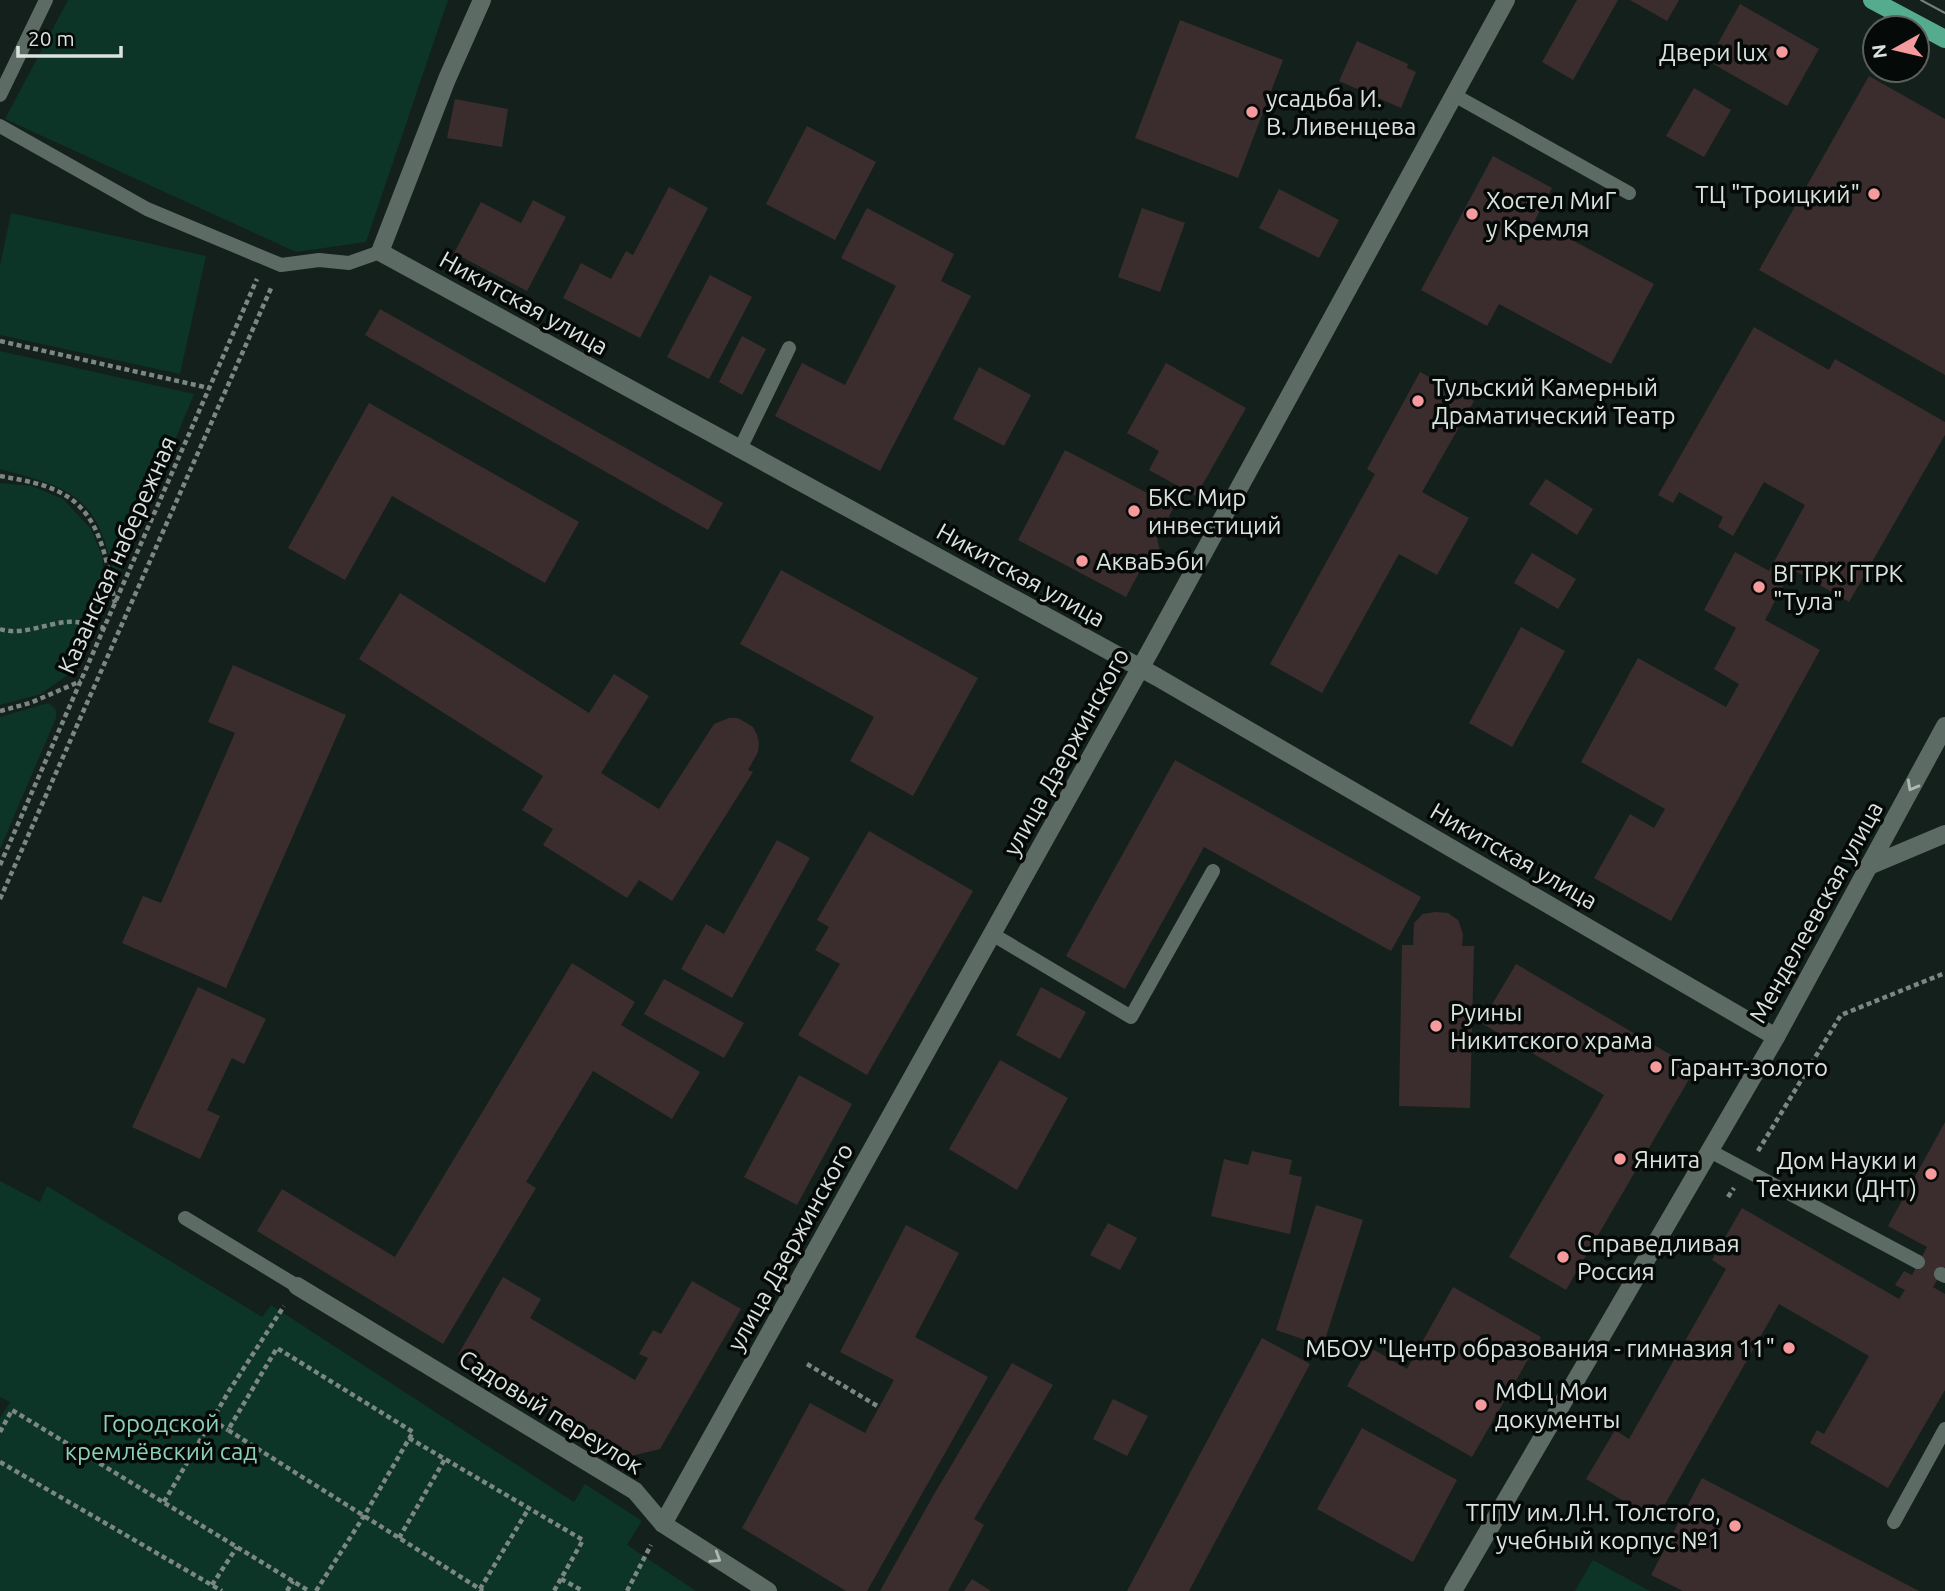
<svg xmlns="http://www.w3.org/2000/svg" width="1945" height="1591" font-family="Ubuntu,sans-serif">
<style>
.green{fill:#0c3427}
.building{fill:#3b2d2e}
.lines{fill:none;stroke-linecap:round;stroke-linejoin:round}
.path{stroke:#7d8782;stroke-width:4.5;stroke-dasharray:5 3.5;stroke-linecap:butt}
.lane{stroke:#5c6b64;stroke-width:14}
.street{stroke:#5c6b64;stroke-width:18}
.primary{stroke:#55ab8d;stroke-width:18}
.tram{stroke:#76807b;stroke-width:2}
.oneway{stroke:#afb9b4}
.poi-dot{fill:#f59b9e;stroke:#050907;stroke-width:2.5}
.labels{text-anchor:middle;dominant-baseline:central;stroke-width:7;stroke-linejoin:round;paint-order:stroke}
.poi-label{font-size:24px;fill:#dbe3df;stroke:#050907;text-anchor:start}
.street-label{font-size:24px;fill:#dbe3df;stroke:#050907}
.park-label{font-size:24px;fill:#8bd1b5;stroke:#050907}
</style>
<rect width="100%" height="100%" fill="#14201b"/>
<!-- green -->
<g class="green">
<path d="M68,0H448L366,242L296,252L5,119Z"/>
<path d="M11,213L206,256L180,374L0,335V266Z"/>
<path d="M0,351L194,394L120,574L113,571C96,494 70,488 0,469Z"/>
<path d="M0,483L32,486L63,499L91,529L102,556L105,597L97,626L80,666L41,694L0,705Z"/>
<path d="M48,703C55,707 57,710 56,718L0,849V717Z"/>
<path d="M0,1181L40,1202L47,1186L262,1317L271,1305L574,1502L585,1484L642,1521L627,1545L696,1591H0V1418L10,1402L0,1397Z"/>
<path d="M1593,1560L1650,1591H1575Z"/>
</g>
<!-- building -->
<g class="building">
<path d="M1577,0H1618L1573,80L1542,62Z"/>
<path d="M1630,0H1679L1667,21Z"/>
<path d="M1740,4L1819,49L1787,106L1708,61Z"/>
<path d="M1180,20L1283,60L1238,178L1135,138Z"/>
<path d="M1357,41L1408,64L1407,68L1416,72L1401,108L1339,81Z"/>
<path d="M1869,76L1945,119V375L1759,270Z"/>
<path d="M1694,88L1731,110L1704,157L1666,136Z"/>
<path d="M455,99L508,109L502,147L447,138Z"/>
<path d="M807,126L876,162L835,240L766,204Z"/>
<path d="M1493,156L1552,188L1535,220L1654,284L1611,364L1499,304L1487,326L1421,290Z"/>
<path d="M669,187L708,208L640,338L563,298L581,263L611,279L626,251L633,255Z"/>
<path d="M1279,189L1339,220L1319,258L1259,228Z"/>
<path d="M533,200L566,217L527,291L454,253L481,202L521,223Z"/>
<path d="M867,208L954,254L941,281L971,296L880,471L775,416L802,363L845,385L896,286L841,258Z"/>
<path d="M1142,208L1185,223L1160,292L1118,277Z"/>
<path d="M710,275L752,297L709,379L667,357Z"/>
<path d="M380,309L723,503L708,530L365,335Z"/>
<path d="M1754,327L1829,370L1835,359L1945,422V435L1849,602L1792,569L1765,620L1820,650L1671,921L1594,878L1630,814L1654,828L1665,809L1581,762L1638,658L1726,707L1739,684L1714,669L1736,628L1704,610L1735,552L1769,571L1805,505L1764,482L1733,536L1718,527L1723,517L1679,492L1673,503L1658,495Z"/>
<path d="M742,336L766,349L742,395L719,382Z"/>
<path d="M1166,363L1246,408L1196,496L1149,470L1159,451L1127,433Z"/>
<path d="M979,367L1031,395L1004,446L953,419Z"/>
<path d="M1420,372L1474,401L1422,492L1469,518L1437,575L1399,554L1322,693L1270,664L1375,474L1367,469Z"/>
<path d="M369,403L579,522L545,583L392,496L345,580L288,548Z"/>
<path d="M1065,450L1174,507L1157,538L1163,565L1142,567L1126,597L1018,540Z"/>
<path d="M1546,479L1593,509L1577,535L1529,504Z"/>
<path d="M1532,553L1576,579L1558,609L1514,583Z"/>
<path d="M781,570L978,678L913,796L850,761L874,717L740,644Z"/>
<path d="M400,593L589,713L614,674L649,696L601,773L659,809L714,724L729,718H738L753,727L757,735L759,743L758,752L748,770L753,772L672,901L639,880L627,898L543,845L553,829L522,810L543,776L359,659Z"/>
<path d="M1521,627L1565,651L1512,747L1469,723Z"/>
<path d="M233,665L346,715L226,988L122,943L143,896L161,903L235,733L208,722Z"/>
<path d="M1175,760L1421,897L1391,951L1204,847L1125,989L1066,956Z"/>
<path d="M869,831L973,891L867,1075L798,1035L840,964L815,950L829,927L817,920Z"/>
<path d="M777,840L810,858L732,998L681,969L706,924L724,934Z"/>
<path d="M1435,912L1448,913L1458,920L1463,934L1462,946H1474L1470,1108L1399,1106L1402,945H1413L1414,923L1423,914Z"/>
<path d="M572,963L635,1002L621,1025L700,1072L672,1119L593,1071L526,1182L536,1188L443,1344L257,1231L282,1189L395,1257Z"/>
<path d="M1516,964L1695,1069L1566,1290L1509,1257L1604,1095L1481,1023Z"/>
<path d="M664,979L744,1023L724,1058L644,1014Z"/>
<path d="M198,987L266,1019L244,1064L232,1058L207,1110L220,1116L200,1159L132,1127Z"/>
<path d="M1041,987L1086,1012L1060,1059L1016,1035Z"/>
<path d="M1000,1060L1068,1098L1017,1190L949,1149Z"/>
<path d="M799,1075L852,1104L797,1205L744,1177Z"/>
<path d="M1945,1122V1267L1933,1287L1945,1294V1390L1888,1488L1810,1443L1817,1430L1824,1434L1869,1356L1779,1304L1656,1520L1586,1479L1615,1430L1629,1439L1726,1269L1712,1260L1742,1208L1899,1299L1905,1290L1895,1285L1904,1271L1912,1275L1927,1247L1888,1226Z"/>
<path d="M1252,1151L1292,1160L1289,1174L1302,1177L1290,1234L1211,1216L1224,1159L1248,1165Z"/>
<path d="M1316,1205L1363,1220L1323,1346L1276,1330Z"/>
<path d="M1108,1223L1137,1238L1120,1270L1090,1255Z"/>
<path d="M906,1225L959,1253L915,1337L988,1377L867,1591H846L742,1528L810,1403L865,1433L894,1380L840,1352Z"/>
<path d="M503,1277L541,1299L530,1318L635,1380L648,1358L639,1354L653,1330L661,1334L692,1281L741,1309L660,1449L631,1456L458,1355Z"/>
<path d="M1453,1287L1541,1337L1472,1457L1347,1386L1369,1347L1407,1369Z"/>
<path d="M1262,1338L1310,1364L1189,1591H1127Z"/>
<path d="M1012,1363L1053,1385L974,1519L984,1525L948,1591H880L933,1496Z"/>
<path d="M1113,1399L1148,1416L1127,1456L1093,1439Z"/>
<path d="M1362,1428L1457,1480L1413,1562L1317,1509Z"/>
<path d="M1702,1478L1919,1591H1683L1651,1575Z"/>
<path d="M972,1579L991,1591H964Z"/>
</g>
<g class="lines">
<!-- path -->
<g class="path">
<path d="M0,341L209,388"/>
<path d="M0,476C21,480 44,483 63,494C102,515 107,564 115,603"/>
<path d="M0,629C20,636 45,624 66,622C78,621 93,624 104,628"/>
<path d="M0,711L30,703L81,681"/>
<path d="M0,865L257,279"/>
<path d="M0,899L272,286"/>
<path d="M1758,1151L1841,1015L1945,973"/>
<path d="M1728,1197L1734,1188"/>
<path d="M807,1364L879,1407"/>
<path d="M212,1420L228,1430"/>
<path d="M0,1432L12,1410L309,1591"/>
<path d="M409,1438L583,1540L554,1591"/>
<path d="M0,1462L222,1591"/>
<path d="M164,1502L229,1391L284,1306"/>
<path d="M399,1538L445,1459"/>
<path d="M561,1579L583,1591"/>
<path d="M212,1585L237,1547"/>
<path d="M480,1589L529,1508"/>
<path d="M287,1591L293,1581"/>
<path d="M316,1591L364,1516L413,1432L277,1348L228,1430C313,1484 398,1537 483,1591"/>
<path d="M627,1591L651,1545"/>
</g>
<!-- lane -->
<g class="lane">
<path d="M0,95L46,0"/>
<path d="M1454,95L1629,193"/>
<path d="M0,126L147,209L281,265L319,260L349,263L380,252"/>
<path d="M740,449L789,348"/>
<path d="M992,934L1131,1017L1213,871"/>
<path d="M1710,1151L1918,1262"/>
<path d="M185,1218L297,1286"/>
<path d="M1941,1274L1945,1276"/>
<path d="M1894,1522L1945,1429"/>
</g>
<!-- street -->
<g class="street">
<path d="M482,0L447,79L380,252L1157,677L1776,1037"/>
<path d="M1869,866L1945,834"/>
<path d="M297,1286L635,1491L663,1524L768,1591"/>
<path d="M663,1524L1151,649L1506,0"/>
<path d="M1453,1591L1776,1037L1945,726"/>
</g>
<!-- primary -->
<path class="primary" d="M1872,0L1945,39"/>
<!-- tram -->
<path class="tram" d="M1921,0L1945,13"/>
</g>
<!-- one-way arrows -->
<defs><path id="oneway-chevron" d="M-2-3.5L2.5 0L-2 3.5" fill="none" stroke-width="1.6" stroke-linecap="round" stroke-linejoin="round" transform="scale(1.75)"/></defs>
<g class="oneway">
<use href="#oneway-chevron" transform="translate(1912 786) rotate(119)"/>
<use href="#oneway-chevron" transform="translate(716 1558) rotate(32)"/>
</g>
<!-- markers -->
<g class="poi-dot">
<circle cx="1782" cy="52" r="7"/>
<circle cx="1252" cy="112" r="7"/>
<circle cx="1874" cy="194" r="7"/>
<circle cx="1472" cy="214" r="7"/>
<circle cx="1418" cy="401" r="7"/>
<circle cx="1134" cy="511" r="7"/>
<circle cx="1082" cy="561" r="7"/>
<circle cx="1759" cy="587" r="7"/>
<circle cx="1436" cy="1026" r="7"/>
<circle cx="1656" cy="1067" r="7"/>
<circle cx="1620" cy="1159" r="7"/>
<circle cx="1931" cy="1174" r="7"/>
<circle cx="1563" cy="1257" r="7"/>
<circle cx="1789" cy="1348" r="7"/>
<circle cx="1481" cy="1405" r="7"/>
<circle cx="1735" cy="1526" r="7"/>
</g>
<g class="labels">
<!-- poi labels -->
<g class="poi-label">
<text x="1768" y="52" text-anchor="end">Двери lux</text>
<text x="1266" y="98">усадьба И.<tspan x="1266" dy="28">В. Ливенцева</tspan></text>
<text x="1860" y="194" text-anchor="end">ТЦ "Троицкий"</text>
<text x="1486" y="200">Хостел МиГ<tspan x="1486" dy="28">у Кремля</tspan></text>
<text x="1432" y="387">Тульский Камерный<tspan x="1432" dy="28">Драматический Театр</tspan></text>
<text x="1148" y="497">БКС Мир<tspan x="1148" dy="28">инвестиций</tspan></text>
<text x="1096" y="561">АкваБэби</text>
<text x="1773" y="573">ВГТРК ГТРК<tspan x="1773" dy="28">"Тула"</tspan></text>
<text x="1450" y="1012">Руины<tspan x="1450" dy="28">Никитского храма</tspan></text>
<text x="1670" y="1067">Гарант-золото</text>
<text x="1634" y="1159">Янита</text>
<text x="1917" y="1160" text-anchor="end">Дом Науки и<tspan x="1917" dy="28">Техники (ДНТ)</tspan></text>
<text x="1577" y="1243">Справедливая<tspan x="1577" dy="28">Россия</tspan></text>
<text x="1775" y="1348" text-anchor="end">МБОУ "Центр образования - гимназия 11"</text>
<text x="1495" y="1391">МФЦ Мои<tspan x="1495" dy="28">документы</tspan></text>
<text x="1721" y="1512" text-anchor="end">ТГПУ им.Л.Н. Толстого,<tspan x="1721" dy="28">учебный корпус №1</tspan></text>
</g>
<!-- street labels -->
<g class="street-label">
<text transform="translate(524 303) rotate(29)">Никитская улица</text>
<text transform="translate(117 555) rotate(-66)">Казанская набережная</text>
<text transform="translate(1021 575) rotate(29)">Никитская улица</text>
<text transform="translate(1066 752) rotate(-61)">улица Дзержинского</text>
<text transform="translate(1514 856) rotate(30)">Никитская улица</text>
<text transform="translate(1816 912) rotate(-61)">Менделеевская улица</text>
<text transform="translate(790 1247) rotate(-61)">улица Дзержинского</text>
<text transform="translate(551 1412) rotate(32)">Садовый переулок</text>
</g>
<!-- park labels -->
<g class="park-label">
<text x="161" y="1423">Городской<tspan x="161" dy="28">кремлёвский сад</tspan></text>
</g>
</g>
<!-- north arrow -->
<g transform="translate(1896 49) rotate(262)"><circle r="33" fill="#050907" stroke="#5b605d" stroke-width="2"/>
<path d="M0-5L12 26L0 18L-12 26Z" fill="#f59b9e"/>
<text y="-10" font-size="19" font-weight="bold" text-anchor="middle" fill="#dbe3df">N</text>
</g>
<!-- scale -->
<path d="M18 46v10h103v-10" fill="none" stroke="#dbe3df" stroke-width="3.5"/>
<text x="28" y="46" font-size="21" fill="#dbe3df" stroke="#050907" stroke-width="5" paint-order="stroke">20 m</text>
</svg>
